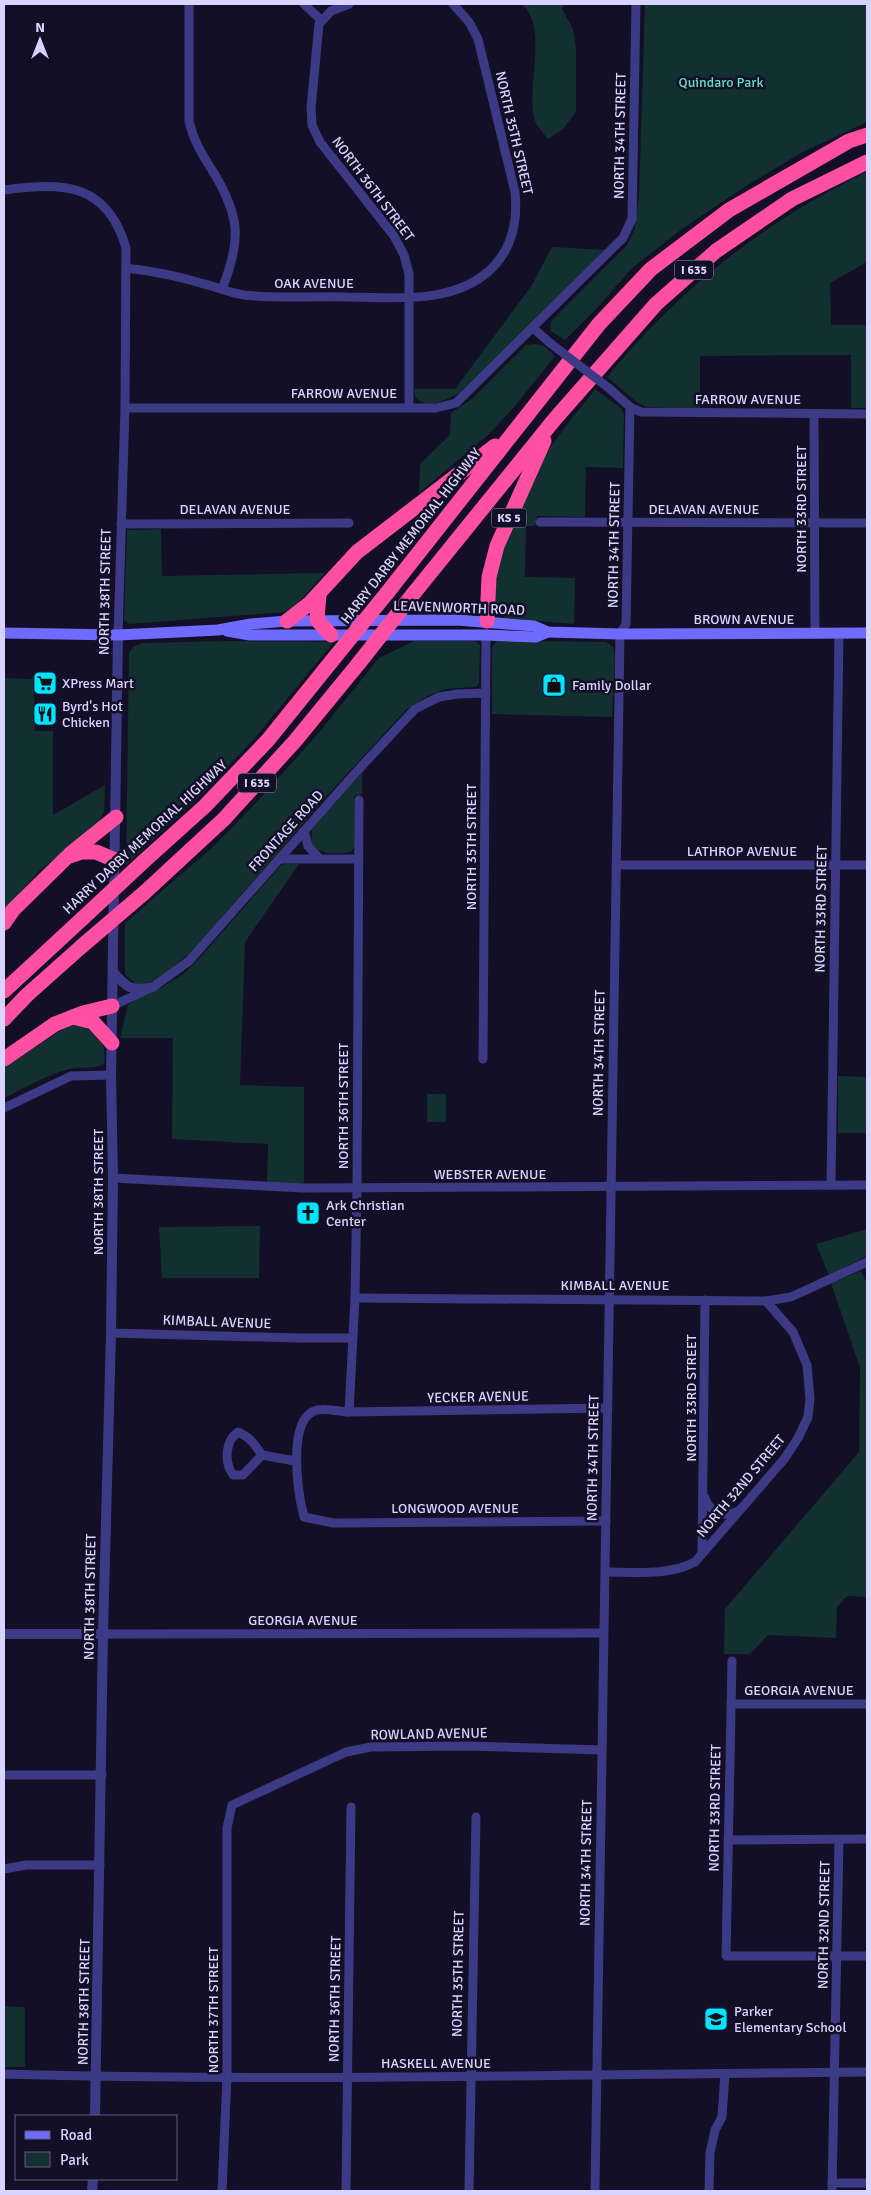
<svg xmlns="http://www.w3.org/2000/svg" width="871" height="2195" font-family="Signika,sans-serif">
<style>
.green{fill:#12302f}
.lines{fill:none;stroke-linecap:round;stroke-linejoin:round}
.minor{stroke:#3d3a85;stroke-width:9}
.tertiary{stroke:#3d3a85;stroke-width:10}
.secondary{stroke:#6f6bff;stroke-width:11}
.motorway{stroke:#ff4fa3;stroke-width:15}
.minor-bridge{stroke:#3d3a85;stroke-width:9}
.motorway-bridge{stroke:#ff4fa3;stroke-width:15}
.labels{text-anchor:middle;dominant-baseline:central;stroke-width:5;stroke-linejoin:round;paint-order:stroke}
.shield{fill:#130f26;stroke:#9e99be;stroke-width:1}
.shield-label{font-size:12px;font-weight:bold;fill:#d9d4ff}
.park-label{font-size:14px;fill:#5fe0c0;stroke:#130f26}
.street-label{font-size:14px;fill:#d9d4ff;stroke:#130f26}
.poi-label{font-size:14px;fill:#d9d4ff;stroke:#130f26;text-anchor:start}
</style>
<rect width="100%" height="100%" fill="#130f26"/>
<!-- green -->
<g class="green">
<path d="M522,4H565L562,9L573,29L576,48V112L563,129L548,139C544,134 539,129 536,123C524,90 550,30 522,4Z"/>
<path d="M645,4H867V122L801,153L746,186L682,229L632,268L598,307L565,340L551,331L550,325L552,320L627,245L634,231L639,196Z"/>
<path d="M867,172V262L830,283L831,325H867V408H851V355L700,356V408L646,407L638,403L607,377C677,291 767,219 867,172Z"/>
<path d="M552,247L606,250L459,393C446,401 416,414 414,389H455L532,285Z"/>
<path d="M535,344L543,345L555,356L515,406L489,434L419,493L420,464L450,435L451,413L473,398L526,345Z"/>
<path d="M595,389L622,409L624,416L623,468L586,467L585,517L537,516L535,526H526L525,577L575,578L574,624L506,618C500,615 496,612 493,605C485,585 526,491 537,469C553,440 575,415 595,389Z"/>
<path d="M161,529L162,576L325,573L297,604L285,612L129,624L124,620L127,530Z"/>
<path d="M229,641L334,642L254,739L202,794L126,865L129,653L133,647L142,643Z"/>
<path d="M414,641H475L480,645L479,683L476,687L445,689L426,697L406,710L334,788L193,950L172,968L155,980L144,984H136L125,975V923L217,843L265,793L316,736L379,658Z"/>
<path d="M497,641L606,642L613,647L615,655L612,717L492,714V647Z"/>
<path d="M4,678L34,679L35,731H53V815L105,785L104,812L98,823L39,871L4,911Z"/>
<path d="M362,773V794L354,796V847L352,851C339,855 320,855 311,844L312,829Z"/>
<path d="M286,864H299L245,942L240,1085L304,1087V1183H267L268,1144L172,1139L173,1038H120L128,1005L134,1000L157,990L182,975L198,960L281,865Z"/>
<path d="M75,1025C95,1027 108,1044 104,1064C93,1070 80,1066 69,1069C46,1075 25,1088 4,1098V1068L63,1029Z"/>
<path d="M838,1076L867,1077V1133H838Z"/>
<rect x="427" y="1094" width="19" height="28"/>
<path d="M260,1226L259,1278H162L159,1227Z"/>
<path d="M867,1229V1256L829,1275L816,1244Z"/>
<path d="M861,1271L867,1284V1597L847,1596L837,1607L836,1638L768,1635L750,1654H724L725,1609L859,1452L860,1368L831,1283Z"/>
<path d="M4,2006L25,2007V2067H4Z"/>
</g>
<g class="lines">
<!-- minor -->
<g class="minor">
<path d="M189,4V121C193,140 202,154 212,170C240,215 242,239 222,289"/>
<path d="M304,4L321,20"/>
<path d="M349,4L331,11L319,24L311,108L312,125L320,142L394,236L404,255L409,274V407"/>
<path d="M4,190C62,182 107,182 126,248L125,408L118,635"/>
<path d="M126,268C153,271 178,276 204,284C217,287 230,293 244,295C278,299 313,296 347,297C395,297 450,305 489,271C512,250 518,222 515,192L478,39L469,22L453,4"/>
<path d="M533,328L550,343"/>
<path d="M610,389L630,407L641,412L867,414"/>
<path d="M125,408H436L456,403L623,238L632,219L636,4"/>
<path d="M814,414L815,633"/>
<path d="M540,522L867,523"/>
<path d="M121,524L349,523"/>
<path d="M304,831L308,846L319,858"/>
<path d="M279,859H358"/>
<path d="M617,865H867"/>
<path d="M112,1006L153,987L189,961L359,769L415,709L439,697L457,694L486,693"/>
<path d="M483,1059L486,635"/>
<path d="M4,1108L71,1076L111,1075"/>
<path d="M113,1178L304,1188L867,1185"/>
<path d="M831,1185L839,633"/>
<path d="M355,1298L766,1301L791,1297L867,1262"/>
<path d="M111,1333L298,1338H352"/>
<path d="M349,1412L355,1298L357,1188L359,800"/>
<path d="M238,1432C250,1437 255,1445 262,1455L243,1475H233C224,1462 225,1441 238,1432Z"/>
<path d="M262,1455L295,1461"/>
<path d="M705,1498C710,1513 723,1518 738,1511"/>
<path d="M606,1521L333,1523L304,1517C298,1494 287,1422 314,1411C323,1407 339,1412 349,1412L608,1408"/>
<path d="M702,1553L705,1300"/>
<path d="M606,1572C634,1572 669,1576 695,1562L785,1458L798,1438L808,1417L810,1399L807,1365L793,1332L766,1301"/>
<path d="M103,1634L603,1633"/>
<path d="M732,1661L726,1956H867"/>
<path d="M731,1704H867"/>
<path d="M4,1775H102"/>
<path d="M728,1840L867,1839"/>
<path d="M4,1869L26,1865H100"/>
<path d="M4,2074C291,2082 580,2074 867,2072"/>
<path d="M832,2183H867"/>
<path d="M222,2191L227,2076V1828L232,1805L346,1752L371,1747L470,1746L602,1750"/>
<path d="M346,2191L351,1807"/>
<path d="M469,2191L476,1817"/>
<path d="M595,2191L620,634L626,624L630,407"/>
<path d="M709,2191L710,2153L715,2130L722,2117L725,2074"/>
<path d="M832,2191L839,1840"/>
</g>
<!-- tertiary -->
<g class="tertiary">
<path d="M113,972C127,988 132,992 153,987"/>
<path d="M4,1634H103"/>
<path d="M95,2116L103,1634L111,1333L113,1178L111,1075L118,635"/>
<path d="M92,2191L93,2179"/>
</g>
<!-- secondary -->
<g class="secondary">
<path d="M227,631L250,635H486L536,637L548,632"/>
<path d="M4,633L118,635L218,630L251,624L287,621L457,620L534,626L548,632L620,634L867,633"/>
</g>
<!-- motorway -->
<g class="motorway">
<path d="M387,593L599,324L651,269L729,210L849,141L867,135"/>
<path d="M414,593L554,420L656,304L716,251L792,199L867,162"/>
<path d="M319,594L317,620L331,635"/>
<path d="M287,621L309,604L357,552L495,446"/>
<path d="M487,621L489,577L497,546L544,441"/>
<path d="M70,854L116,817"/>
<path d="M143,862L205,806L268,740L335,657"/>
<path d="M144,893L224,819L295,741L359,663"/>
<path d="M4,923L13,910L67,857L82,852H96L115,860"/>
<path d="M4,991L83,918"/>
<path d="M73,1017L93,1022L112,1043"/>
<path d="M4,1019L27,995L82,946"/>
<path d="M4,1059L55,1024L83,1013L112,1006"/>
</g>
<!-- minor-bridge -->
<path class="minor-bridge" d="M550,343L610,389"/>
<!-- motorway-bridge -->
<g class="motorway-bridge">
<path d="M335,657L387,593"/>
<path d="M359,663L414,593"/>
<path d="M83,918L143,862"/>
<path d="M82,946L144,893"/>
</g>
</g>
<!-- icons -->
<defs>
<g id="supermarket-square" transform="scale(1.25)"><rect x="-9" y="-9" width="18" height="18" rx="4" fill="#00e5ff" stroke="#130f26"/><path d="M-6-5.5h2.5l.6 2H6L4.5 2H-2.5L-4.4-4H-6ZM-1.5 3.2a1.3 1.3 0 1 0 .1 0ZM3 3.2a1.3 1.3 0 1 0 .1 0Z" fill="#111"/></g>
<g id="shop-square" transform="scale(1.25)"><rect x="-9" y="-9" width="18" height="18" rx="4" fill="#00e5ff" stroke="#130f26"/><path d="M-5-2.5h2.3a2.7 3.5 0 0 1 5.4 0H5L5.5 6h-11ZM-1.5-2.5h3a1.5 2.3 0 0 0-3 0Z" fill="#111"/></g>
<g id="restaurant-square" transform="scale(1.25)"><rect x="-9" y="-9" width="18" height="18" rx="4" fill="#00e5ff" stroke="#130f26"/><path d="M-5-6h1v4h1v-4h1v4h1v-4h1v5L-1.5 .5V6h-2V.5L-5-1ZM5-6V6H3V1.5H1.5Q1.5-4 5-6Z" fill="#111"/></g>
<g id="church-square" transform="scale(1.25)"><rect x="-9" y="-9" width="18" height="18" rx="4" fill="#00e5ff" stroke="#130f26"/><path d="M-1.2-6h2.4v3.5h3.3v2.4h-3.3V6h-2.4V-.1h-3.3v-2.4h3.3Z" fill="#111"/></g>
<g id="school-square" transform="scale(1.25)"><rect x="-9" y="-9" width="18" height="18" rx="4" fill="#00e5ff" stroke="#130f26"/><path d="M0-5L7-2L0 1L-7-2ZM-4 1L0 2.5L4 1V4Q0 6-4 4Z" fill="#111"/></g>
</defs>
<g fill-rule="evenodd">
<use href="#supermarket-square" x="45" y="683"/>
<use href="#shop-square" x="554" y="685"/>
<use href="#restaurant-square" x="45" y="714"/>
<use href="#church-square" x="308" y="1213"/>
<use href="#school-square" x="716" y="2019"/>
</g>
<g class="labels">
<!-- shield labels -->
<g class="shield">
<rect x="675" y="260.5" width="38" height="19" rx="4"/>
<rect x="491.5" y="508.5" width="35" height="19" rx="4"/>
<rect x="238" y="773.5" width="38" height="19" rx="4"/>
</g>
<g class="shield-label">
<text x="694" y="270">I 635</text>
<text x="509" y="518">KS 5</text>
<text x="257" y="783">I 635</text>
</g>
<!-- park labels -->
<g class="park-label">
<text x="721" y="82">Quindaro Park</text>
</g>
<!-- street labels -->
<g class="street-label">
<text transform="translate(514 133) rotate(77)">NORTH 35TH STREET</text>
<text transform="translate(620 136) rotate(-89)">NORTH 34TH STREET</text>
<text transform="translate(373 189) rotate(53)">NORTH 36TH STREET</text>
<text x="314" y="283">OAK AVENUE</text>
<text x="344" y="393">FARROW AVENUE</text>
<text x="748" y="399">FARROW AVENUE</text>
<text x="235" y="509">DELAVAN AVENUE</text>
<text x="704" y="509">DELAVAN AVENUE</text>
<text transform="translate(801 509) rotate(-90)">NORTH 33RD STREET</text>
<text transform="translate(411 536) rotate(-52)">HARRY DARBY MEMORIAL HIGHWAY</text>
<text transform="translate(614 545) rotate(-89)">NORTH 34TH STREET</text>
<text transform="translate(105 592) rotate(-89)">NORTH 38TH STREET</text>
<text transform="translate(459 608) rotate(2)">LEAVENWORTH ROAD</text>
<text x="744" y="619">BROWN AVENUE</text>
<text transform="translate(286 831) rotate(-48)">FRONTAGE ROAD</text>
<text transform="translate(145 837) rotate(-43)">HARRY DARBY MEMORIAL HIGHWAY</text>
<text transform="translate(471 847) rotate(-90)">NORTH 35TH STREET</text>
<text x="742" y="851">LATHROP AVENUE</text>
<text transform="translate(821 909) rotate(-89)">NORTH 33RD STREET</text>
<text transform="translate(599 1053) rotate(-89)">NORTH 34TH STREET</text>
<text transform="translate(343 1106) rotate(-90)">NORTH 36TH STREET</text>
<text x="490" y="1174">WEBSTER AVENUE</text>
<text transform="translate(98 1192) rotate(-90)">NORTH 38TH STREET</text>
<text x="615" y="1285">KIMBALL AVENUE</text>
<text transform="translate(217 1322) rotate(2)">KIMBALL AVENUE</text>
<text transform="translate(478 1397) rotate(-1)">YECKER AVENUE</text>
<text transform="translate(691 1398) rotate(-90)">NORTH 33RD STREET</text>
<text transform="translate(593 1458) rotate(-89)">NORTH 34TH STREET</text>
<text transform="translate(741 1486) rotate(-50)">NORTH 32ND STREET</text>
<text x="455" y="1508">LONGWOOD AVENUE</text>
<text transform="translate(90 1597) rotate(-89)">NORTH 38TH STREET</text>
<text x="303" y="1620">GEORGIA AVENUE</text>
<text x="799" y="1690">GEORGIA AVENUE</text>
<text transform="translate(429 1734) rotate(-1)">ROWLAND AVENUE</text>
<text transform="translate(715 1808) rotate(-89)">NORTH 33RD STREET</text>
<text transform="translate(586 1863) rotate(-89)">NORTH 34TH STREET</text>
<text transform="translate(824 1925) rotate(-89)">NORTH 32ND STREET</text>
<text transform="translate(458 1974) rotate(-89)">NORTH 35TH STREET</text>
<text transform="translate(335 1999) rotate(-89)">NORTH 36TH STREET</text>
<text transform="translate(84 2002) rotate(-89)">NORTH 38TH STREET</text>
<text transform="translate(213 2010) rotate(-90)">NORTH 37TH STREET</text>
<text x="436" y="2063">HASKELL AVENUE</text>
</g>
<!-- poi labels -->
<g class="poi-label">
<text x="62" y="683">XPress Mart</text>
<text x="572" y="685">Family Dollar</text>
<text x="62" y="706">Byrd's Hot<tspan x="62" dy="16">Chicken</tspan></text>
<text x="326" y="1205">Ark Christian<tspan x="326" dy="16">Center</tspan></text>
<text x="734" y="2011">Parker<tspan x="734" dy="16">Elementary School</tspan></text>
</g>
</g>
<!-- border -->
<rect width="871" height="2195" fill="none" stroke="#d9d4ff" stroke-width="10"/>
<!-- legend -->
<rect x="15" y="2115" width="162" height="65" fill="#130f26" stroke="#625e7d"/>
<rect x="25" y="2131" width="25" height="8" fill="#6f6bff" stroke="#625e7d"/>
<text x="60" y="2140" font-size="15" fill="#d9d4ff">Road</text>
<rect x="25" y="2152" width="25" height="15" fill="#12302f" stroke="#625e7d"/>
<text x="60" y="2165" font-size="15" fill="#d9d4ff">Park</text>
<!-- north arrow -->
<g transform="translate(40 40)" stroke="#130f26" stroke-width="4" paint-order="stroke">
<path d="M0-4L9 19L0 12L-9 19Z" fill="#d9d4ff"/>
<text y="-8" font-size="14" font-weight="bold" text-anchor="middle" fill="#d9d4ff">N</text>
</g>
</svg>
